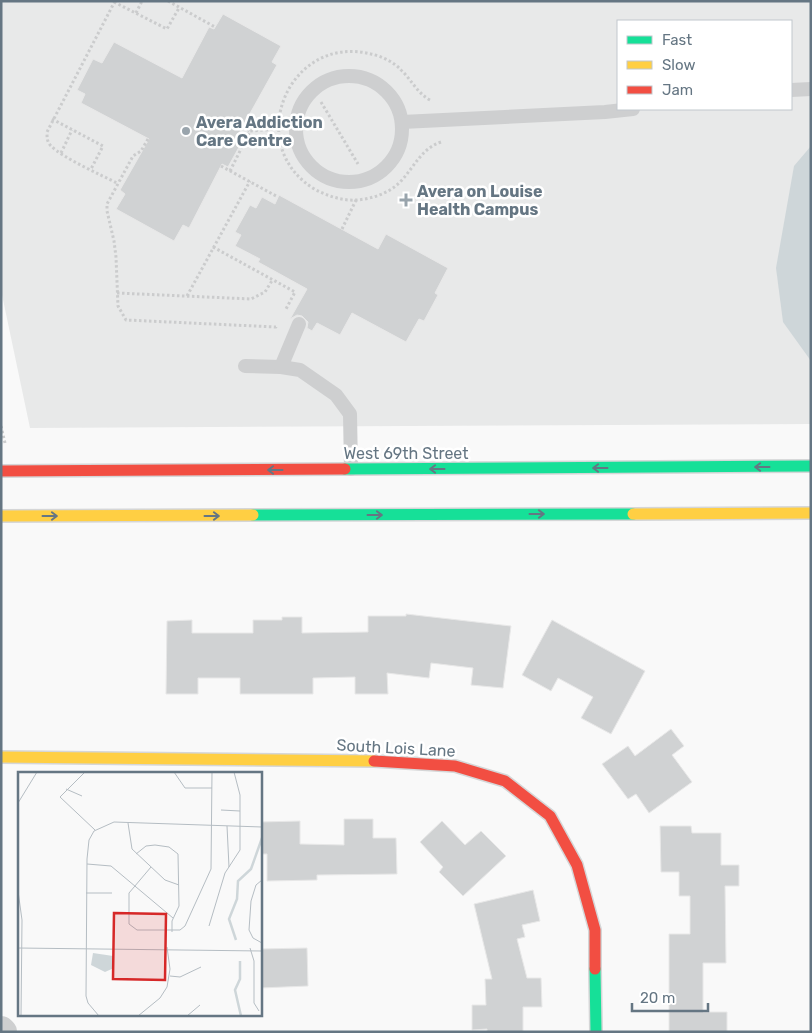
<svg xmlns="http://www.w3.org/2000/svg" width="812" height="1033" font-family="Rubik,sans-serif">
<style>
.built{fill:#e8e9e9;fill-rule:evenodd}
.water{fill:#ced6d9}
.building{fill:#d0d2d3;stroke:#e8e8e8}
.lines{fill:none;stroke-linecap:round;stroke-linejoin:round}
.fast-casing{stroke:#d5d6d7;stroke-width:14}
.slow-casing{stroke:#d5d6d7;stroke-width:14}
.jam-casing{stroke:#d5d6d7;stroke-width:14}
.path{stroke:#cbcccd;stroke-width:3;stroke-dasharray:2.5 2.5;stroke-linecap:butt}
.lane{stroke:#cecfd0;stroke-width:14}
.street{stroke:#cecfd0;stroke-width:28}
.fast{stroke:#16e098;stroke-width:11}
.slow{stroke:#ffcf43;stroke-width:11}
.jam{stroke:#f24e42;stroke-width:11}
.oneway{stroke:#657683}
.poi-dot{fill:#99a4ac;stroke:#fff;stroke-width:2}
.labels{text-anchor:middle;dominant-baseline:central;stroke-width:5;stroke-linejoin:round;paint-order:stroke}
.poi-label{font-size:16px;font-weight:bold;fill:#657683;stroke:#fff;text-anchor:start}
.street-label{font-size:16px;fill:#657683;stroke:#fff}
.inset-river{fill:none;stroke:#ced6d9;stroke-width:2.5}
.inset-road{fill:none;stroke:#b5bdc3;stroke-width:1}
.view{fill:#d62828;fill-opacity:0.15;stroke:#d62828;stroke-width:2.5}
.inset-edge{fill:none;stroke:#657683;stroke-width:2.5}
</style>
<rect width="100%" height="100%" fill="#f9f9f9"/>
<!-- built -->
<path class="built" d="M1,1H811V424L30,428L1,290ZM618,21H791V109H618Z"/>
<!-- water -->
<path class="water" d="M811,146V361L783,322L776,268L794,166Z"/>
<!-- building -->
<g class="building">
<path d="M223,14L281,46L272,62L277,65L238,135L244,138L228,167L222,164L189,228L183,225L174,241L116,209L125,194L120,190L149,139L81,103L85,94L77,90L93,59L102,63L114,42L182,78L209,27L214,29Z"/>
<path d="M279,195L378,249L386,234L448,268L435,293L438,295L424,321L419,319L406,342L352,313L340,335L317,323L312,331L307,328L308,322L302,316L297,315L290,319L307,289L258,262L260,259L235,246L241,235L235,232L250,205L256,208L262,197L275,204Z"/>
<path d="M406,614L511,626L503,688L471,685L473,668L431,663L429,678L387,673L388,694H355V677L313,678V694H240V678H198V694H166L167,621L192,620V633H253V620H282V617H302V633L368,632V616H406Z"/>
<path d="M552,620L645,671L611,734L581,718L593,697L558,678L551,691L522,675Z"/>
<path d="M671,729L684,746L672,755L692,782L649,813L636,794L628,799L602,764L628,746L635,756Z"/>
<path d="M344,819H373V838H396L397,874L317,875V880L267,881V854H260V822L300,821V844L344,845Z"/>
<path d="M442,821L465,845L481,831L506,856L463,896L439,872L443,867L420,842Z"/>
<path d="M660,826H691L692,833H721V865H739V886H725L726,963H703V1012H727V1032H669V934H690V896H679V872H661Z"/>
<path d="M533,890L540,921L522,925L525,937L517,939L527,978H541L542,1007H523V1032H487V1029L472,1030V1005H486L485,979H492L474,904Z"/>
<path d="M307,948L308,986L260,988V949Z"/>
</g>
<g class="lines">
<!-- fast casing -->
<g class="fast-casing">
<g id="fast">
<path d="M345,469L811,466"/>
<path d="M253,515L633,514"/>
<path d="M595,969L596,1032"/>
</g>
</g>
<!-- slow casing -->
<g class="slow-casing">
<g id="slow">
<path d="M633,514L811,513"/>
<path d="M1,516L253,515"/>
<path d="M1,757L374,761"/>
</g>
</g>
<!-- jam casing -->
<g class="jam-casing">
<g id="jam">
<path d="M1,471L345,469"/>
<path d="M374,761L455,766L505,781L550,816L577,865L595,930V969"/>
</g>
</g>
<!-- path -->
<g class="path">
<path d="M115,1L47,132C47,138 47,142 51,146C63,158 101,175 117,183"/>
<path d="M168,1L215,27"/>
<path d="M114,2L167,29L179,8"/>
<path d="M136,13L142,1"/>
<path d="M430,100C417,93 411,79 401,70C394,62 381,56 371,54C289,33 241,146 316,190C328,196 343,201 356,200C372,199 390,193 401,181C415,166 421,149 441,142"/>
<path d="M321,102L358,164"/>
<path d="M52,119L103,146L91,169"/>
<path d="M243,127L250,131"/>
<path d="M148,139L141,151L133,156L107,204V211L114,241L116,257L118,306L126,320L276,327L277,325"/>
<path d="M61,153L72,130"/>
<path d="M221,166L278,197"/>
<path d="M230,171L250,131L279,129"/>
<path d="M342,229L356,200"/>
<path d="M213,247L295,292L286,309"/>
<path d="M117,293L251,299L265,292L273,279"/>
<path d="M187,296L250,181"/>
<path d="M1,426L5,443"/>
</g>
<!-- lane -->
<g class="lane">
<circle cx="349" cy="129" r="53"/>
<path d="M791,90L811,89"/>
<path d="M402,122L605,112L633,109"/>
<path d="M245,366L281,367L300,370L336,395L350,414L351,469"/>
<path d="M281,367L299,324"/>
</g>
<!-- street -->
<path class="street" d="M1,1030L3,1032"/>
<!-- fast -->
<use href="#fast" class="fast"/>
<!-- slow -->
<use href="#slow" class="slow"/>
<!-- jam -->
<use href="#jam" class="jam"/>
</g>
<!-- one-way arrows -->
<defs><path id="oneway-shaft" d="M-6 0H5M1.5-3L5.5 0L1.5 3" fill="none" stroke-width="1.6" stroke-linecap="round" stroke-linejoin="round" transform="scale(1.25)"/></defs>
<g class="oneway">
<use href="#oneway-shaft" transform="translate(762 467) rotate(180)"/>
<use href="#oneway-shaft" transform="translate(600 468) rotate(180)"/>
<use href="#oneway-shaft" transform="translate(437 469) rotate(180)"/>
<use href="#oneway-shaft" transform="translate(275 470) rotate(180)"/>
<use href="#oneway-shaft" transform="translate(537 514)"/>
<use href="#oneway-shaft" transform="translate(375 515)"/>
<use href="#oneway-shaft" transform="translate(50 516)"/>
<use href="#oneway-shaft" transform="translate(212 516)"/>
</g>
<!-- markers -->
<g class="poi-dot">
<circle cx="186" cy="131" r="5"/>
<path d="M403.5 192.5h5v5h5v5h-5v5h-5v-5h-5v-5h5z"/>
</g>
<g class="labels">
<!-- poi labels -->
<g class="poi-label">
<text x="196" y="122">Avera Addiction<tspan x="196" dy="18">Care Centre</tspan></text>
<text x="417" y="191">Avera on Louise<tspan x="417" dy="18">Health Campus</tspan></text>
</g>
<!-- street labels -->
<g class="street-label">
<text x="406" y="453">West 69th Street</text>
<text transform="translate(396 748) rotate(3)">South Lois Lane</text>
</g>
</g>
<!-- overview -->
<g transform="translate(18 772)">
<rect width="244" height="244" fill="#f9f9f9"/>
<path d="M75,181L95,184L96,196L87,200L73,193Z" fill="#ced6d9"/>
<path class="inset-river" d="M218,168L211,147L219,127L220,109L233,97L244,66M222,189V207L217,218L223,244"/>
<path class="inset-road" d="M67,0L42,25L77,58M156,0L167,16H194M48,17L64,24M0,31L19,0M203,38L222,39M110,51L114,77L147,108L161,113M209,54L211,95M118,82L128,74L137,73L151,75L160,82L161,134L154,149V160M69,92L93,94L155,146M133,95L111,121V152L119,158H162L167,154L193,97L194,0M244,108L238,113L233,129L231,158L235,166L244,171M0,119L4,148L3,244M68,121H94M191,154L207,101L222,78V23L216,0M0,176L244,179M232,176L236,189V231L241,239M152,204L162,205L183,195M81,244L70,231L68,224L69,87L71,68L76,59L96,50L244,55M120,244L142,226L149,215L152,197L149,175M169,244L182,233"/>
<path class="view" d="M96,141L148,142L147,208L95,207Z"/>
<rect width="244" height="244" class="inset-edge"/>
</g>
<!-- border -->
<rect width="812" height="1033" fill="none" stroke="#657683" stroke-width="5"/>
<!-- legend -->
<rect x="617" y="20" width="175" height="90" fill="#ffffff" stroke="#c1c8cd"/>
<rect x="627" y="36" width="25" height="8" fill="#16e098" stroke="#c1c8cd"/>
<text x="662" y="45" font-size="15" fill="#657683">Fast</text>
<rect x="627" y="61" width="25" height="8" fill="#ffcf43" stroke="#c1c8cd"/>
<text x="662" y="70" font-size="15" fill="#657683">Slow</text>
<rect x="627" y="86" width="25" height="8" fill="#f24e42" stroke="#c1c8cd"/>
<text x="662" y="95" font-size="15" fill="#657683">Jam</text>
<!-- scale -->
<path d="M632 1003v8h76v-8" fill="none" stroke="#657683" stroke-width="2.5"/>
<text x="640" y="1003" font-size="15" fill="#657683" stroke="#ffffff" stroke-width="4" paint-order="stroke">20 m</text>
</svg>
